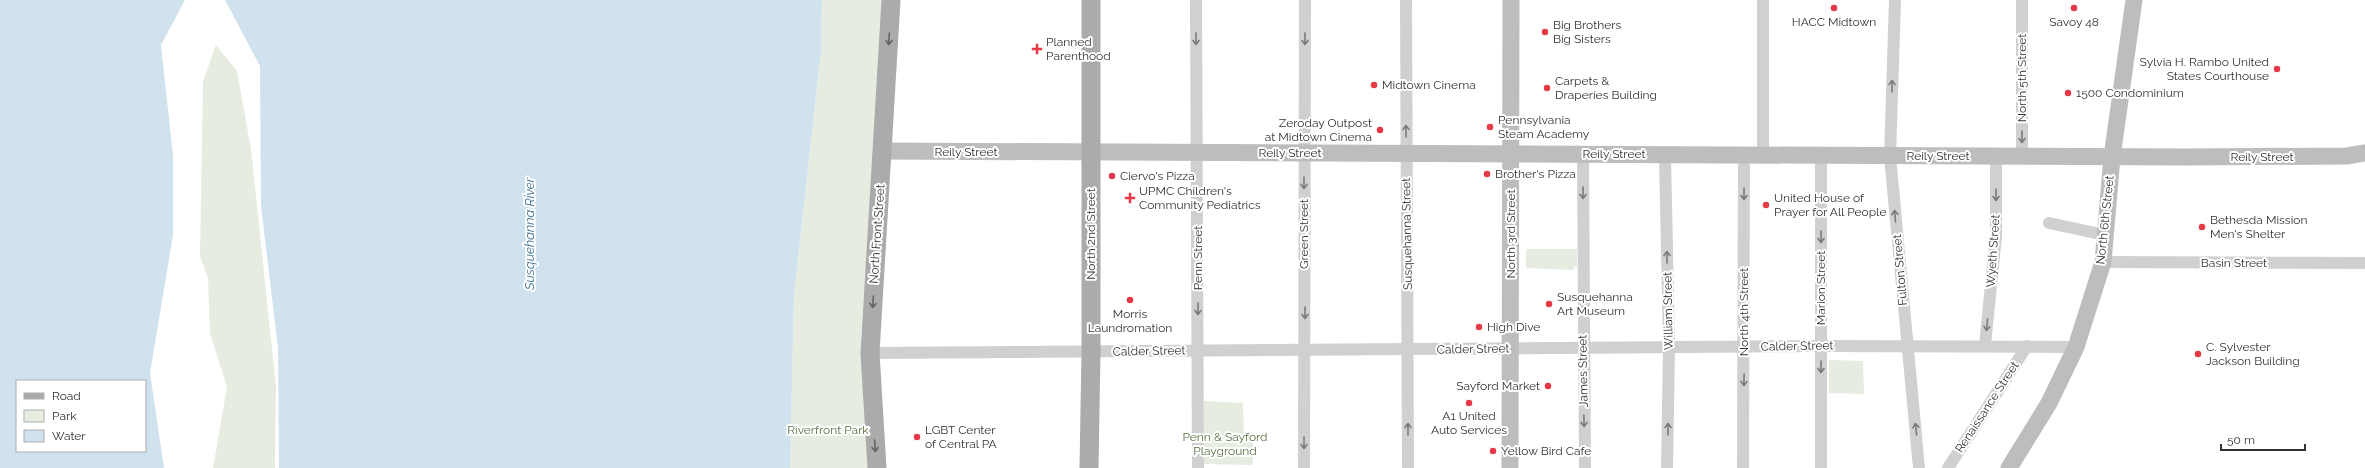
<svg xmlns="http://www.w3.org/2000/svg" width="2365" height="468" font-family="Raleway,sans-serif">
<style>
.green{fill:#e6ecdf}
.water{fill:#cfe2ee;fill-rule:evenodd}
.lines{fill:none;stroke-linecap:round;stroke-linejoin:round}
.minor{stroke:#d0d0d0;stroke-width:12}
.secondary{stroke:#bdbdbd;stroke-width:17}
.primary{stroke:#ababab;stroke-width:19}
.oneway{stroke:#636363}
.oneway2{stroke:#7a7a7a}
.poi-dot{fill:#e63946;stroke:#fff;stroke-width:1.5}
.labels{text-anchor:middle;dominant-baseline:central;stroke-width:4;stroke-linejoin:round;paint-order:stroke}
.poi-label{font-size:12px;fill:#333;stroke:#fff;text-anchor:start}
.street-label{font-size:12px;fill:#333;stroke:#fff}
.park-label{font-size:12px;fill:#56703f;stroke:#fff}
.water-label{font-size:13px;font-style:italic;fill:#3f7597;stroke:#fff}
</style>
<rect width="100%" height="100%" fill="#fff"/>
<!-- green -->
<g class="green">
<path d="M822,0H884L861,338L869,468H790L794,296L821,51Z"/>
<path d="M216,45L237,71L251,149L276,387L275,468H213L227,387L210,333L208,278L200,256L203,81Z"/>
<path d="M1526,249H1577V267H1574V270L1526,268Z"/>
<path d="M1829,360L1863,361L1864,394L1829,393Z"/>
<path d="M1204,401L1243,403L1244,436L1253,437V465L1203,464Z"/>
</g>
<!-- water -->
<g class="water">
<path d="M0,0H185L161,45L173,156V235L150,373L164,468H0ZM17,381H145V451H17Z"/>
<path d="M225,0H822L821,51L794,296L790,468H279L278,348L261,206L260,66Z"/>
</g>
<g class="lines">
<!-- minor -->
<g class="minor">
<path d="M1196,0L1198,468"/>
<path d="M1406,0L1408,468"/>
<path d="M1895,0L1890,156L1919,468"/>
<path d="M1583,154L1585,468"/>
<path d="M1665,155L1669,348L1667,468"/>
<path d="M1763,155V0"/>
<path d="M2022,156V0"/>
<path d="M2049,223L2105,235"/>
<path d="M2103,262L2365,263"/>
<path d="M1985,345L1996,236V156"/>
<path d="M870,353L1821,346L2076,347"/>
<path d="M1304,468L1305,0"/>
<path d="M1743,468L1744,155"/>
<path d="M1821,468V156"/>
<path d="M1948,468L2027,346"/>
</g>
<!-- secondary -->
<g class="secondary">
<path d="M882,151L2186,157L2347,156L2365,153"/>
<path d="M1510,468L1511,0"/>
<path d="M2009,468L2049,403L2076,347L2103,262L2112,157L2134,0"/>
</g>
<!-- primary -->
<g class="primary">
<path d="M877,468L870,353L891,0"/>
<path d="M1089,468L1091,352V0"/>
</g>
</g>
<!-- one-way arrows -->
<defs><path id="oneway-shaft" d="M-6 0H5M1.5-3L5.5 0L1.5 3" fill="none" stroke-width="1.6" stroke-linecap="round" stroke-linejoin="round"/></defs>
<g class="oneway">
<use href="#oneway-shaft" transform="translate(889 39) rotate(93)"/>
<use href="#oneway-shaft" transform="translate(873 302) rotate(94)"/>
<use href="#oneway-shaft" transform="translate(875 446) rotate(86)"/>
</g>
<g class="oneway2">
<use href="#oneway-shaft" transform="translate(1196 39) rotate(90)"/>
<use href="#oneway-shaft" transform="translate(1305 39) rotate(90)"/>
<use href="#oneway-shaft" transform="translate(1892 86) rotate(-89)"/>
<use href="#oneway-shaft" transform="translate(1406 131) rotate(-90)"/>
<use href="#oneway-shaft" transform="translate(2022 137) rotate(90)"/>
<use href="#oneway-shaft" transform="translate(1304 183) rotate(90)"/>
<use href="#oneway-shaft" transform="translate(1583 193) rotate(90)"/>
<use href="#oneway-shaft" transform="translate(1744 194) rotate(90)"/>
<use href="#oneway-shaft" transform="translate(1996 195) rotate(90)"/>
<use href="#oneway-shaft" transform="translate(1895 216) rotate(-95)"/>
<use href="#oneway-shaft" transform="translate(1821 237) rotate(90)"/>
<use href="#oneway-shaft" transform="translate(1667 257) rotate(-91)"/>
<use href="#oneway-shaft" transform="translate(1198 309) rotate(90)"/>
<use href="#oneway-shaft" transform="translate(1305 313) rotate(90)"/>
<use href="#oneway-shaft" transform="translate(1987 325) rotate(96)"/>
<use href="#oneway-shaft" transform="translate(1821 367) rotate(90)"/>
<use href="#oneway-shaft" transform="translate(1744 380) rotate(91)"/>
<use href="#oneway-shaft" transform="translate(1584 421) rotate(89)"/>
<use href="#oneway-shaft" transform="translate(1408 429) rotate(-90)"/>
<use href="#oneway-shaft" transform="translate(1668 429) rotate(-89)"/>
<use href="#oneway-shaft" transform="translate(1916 429) rotate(-96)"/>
<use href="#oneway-shaft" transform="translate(1304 443) rotate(90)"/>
</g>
<!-- markers -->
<g class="poi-dot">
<circle cx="1834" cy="8" r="4"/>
<circle cx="2074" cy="8" r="4"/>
<circle cx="1545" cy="32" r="4"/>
<path d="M1035 43h4v4h4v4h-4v4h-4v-4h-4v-4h4z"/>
<circle cx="2277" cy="69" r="4"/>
<circle cx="1374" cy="85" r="4"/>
<circle cx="1547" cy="88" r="4"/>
<circle cx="2068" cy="93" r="4"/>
<circle cx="1490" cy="127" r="4"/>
<circle cx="1380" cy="130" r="4"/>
<circle cx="1487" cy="174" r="4"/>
<circle cx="1112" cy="176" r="4"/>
<path d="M1128 192h4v4h4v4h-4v4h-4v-4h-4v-4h4z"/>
<circle cx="1766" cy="205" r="4"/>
<circle cx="2202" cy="227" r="4"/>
<circle cx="1130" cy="300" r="4"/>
<circle cx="1549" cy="304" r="4"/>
<circle cx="1479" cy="327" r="4"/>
<circle cx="2198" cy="354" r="4"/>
<circle cx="1548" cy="386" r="4"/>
<circle cx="1469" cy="403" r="4"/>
<circle cx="917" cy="437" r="4"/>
<circle cx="1493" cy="451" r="4"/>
</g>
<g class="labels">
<!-- poi labels -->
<g class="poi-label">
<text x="1834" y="22" text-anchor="middle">HACC Midtown</text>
<text x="2074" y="22" text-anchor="middle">Savoy 48</text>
<text x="1553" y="25">Big Brothers<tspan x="1553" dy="14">Big Sisters</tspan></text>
<text x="1046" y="42">Planned<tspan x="1046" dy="14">Parenthood</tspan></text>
<text x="2269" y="62" text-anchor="end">Sylvia H. Rambo United<tspan x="2269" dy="14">States Courthouse</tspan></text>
<text x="1555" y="81">Carpets &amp;<tspan x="1555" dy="14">Draperies Building</tspan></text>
<text x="1382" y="85">Midtown Cinema</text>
<text x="2076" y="93">1500 Condominium</text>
<text x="1498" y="120">Pennsylvania<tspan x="1498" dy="14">Steam Academy</tspan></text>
<text x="1372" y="123" text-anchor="end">Zeroday Outpost<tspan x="1372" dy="14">at Midtown Cinema</tspan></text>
<text x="1495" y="174">Brother's Pizza</text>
<text x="1120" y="176">Ciervo's Pizza</text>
<text x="1139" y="191">UPMC Children's<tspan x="1139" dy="14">Community Pediatrics</tspan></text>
<text x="1774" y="198">United House of<tspan x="1774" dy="14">Prayer for All People</tspan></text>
<text x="2210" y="220">Bethesda Mission<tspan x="2210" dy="14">Men's Shelter</tspan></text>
<text x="1557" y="297">Susquehanna<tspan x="1557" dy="14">Art Museum</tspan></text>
<text x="1130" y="314" text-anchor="middle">Morris<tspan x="1130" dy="14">Laundromation</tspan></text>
<text x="1487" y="327">High Dive</text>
<text x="2206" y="347">C. Sylvester<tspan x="2206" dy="14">Jackson Building</tspan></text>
<text x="1540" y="386" text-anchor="end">Sayford Market</text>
<text x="1469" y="416" text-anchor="middle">A1 United<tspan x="1469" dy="14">Auto Services</tspan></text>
<text x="925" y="430">LGBT Center<tspan x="925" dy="14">of Central PA</tspan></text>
<text x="1501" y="451">Yellow Bird Cafe</text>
</g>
<!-- street labels -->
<g class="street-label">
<text transform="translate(2022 78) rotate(-90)">North 5th Street</text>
<text x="966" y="152">Reily Street</text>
<text x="1290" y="153">Reily Street</text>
<text x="1614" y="154">Reily Street</text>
<text x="1938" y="156">Reily Street</text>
<text x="2262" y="157">Reily Street</text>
<text transform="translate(2105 220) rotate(-84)">North 6th Street</text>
<text transform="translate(877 234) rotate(-86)">North Front Street</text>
<text transform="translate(1091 234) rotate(-90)">North 2nd Street</text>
<text transform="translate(1304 234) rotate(-90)">Green Street</text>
<text transform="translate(1407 234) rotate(-91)">Susquehanna Street</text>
<text transform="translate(1511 234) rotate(-90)">North 3rd Street</text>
<text transform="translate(1993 251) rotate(-86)">Wyeth Street</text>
<text transform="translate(1198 258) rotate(-90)">Penn Street</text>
<text x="2234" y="263">Basin Street</text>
<text transform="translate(1900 270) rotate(-95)">Fulton Street</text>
<text transform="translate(1821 288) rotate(-90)">Marion Street</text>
<text transform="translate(1668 311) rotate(-91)">William Street</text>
<text transform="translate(1744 312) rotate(-90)">North 4th Street</text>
<text transform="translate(1797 346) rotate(-1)">Calder Street</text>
<text transform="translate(1473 349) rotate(-1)">Calder Street</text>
<text transform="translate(1149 351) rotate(-1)">Calder Street</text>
<text transform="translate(1583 371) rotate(-91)">James Street</text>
<text transform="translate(1987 407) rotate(-57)">Renaissance Street</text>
</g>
<!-- park labels -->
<g class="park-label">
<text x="828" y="430">Riverfront Park</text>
<text x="1225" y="437">Penn &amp; Sayford<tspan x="1225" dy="14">Playground</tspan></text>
</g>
<!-- water labels -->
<g class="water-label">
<text transform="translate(529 234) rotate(-90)">Susquehanna River</text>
</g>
</g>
<!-- legend -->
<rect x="16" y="380" width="130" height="72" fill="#ffffff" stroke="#adadad"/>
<rect x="24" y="393" width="20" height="6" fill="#ababab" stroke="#adadad"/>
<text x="52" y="400" font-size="12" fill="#333333">Road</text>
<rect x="24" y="410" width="20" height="12" fill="#e6ecdf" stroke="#adadad"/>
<text x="52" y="420" font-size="12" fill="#333333">Park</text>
<rect x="24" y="430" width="20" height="12" fill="#cfe2ee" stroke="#adadad"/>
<text x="52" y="440" font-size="12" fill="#333333">Water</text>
<!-- scale -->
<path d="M2221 444v6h84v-6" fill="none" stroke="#333333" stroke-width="2"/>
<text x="2227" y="444" font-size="12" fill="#333333" stroke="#ffffff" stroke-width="3" paint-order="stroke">50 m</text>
</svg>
